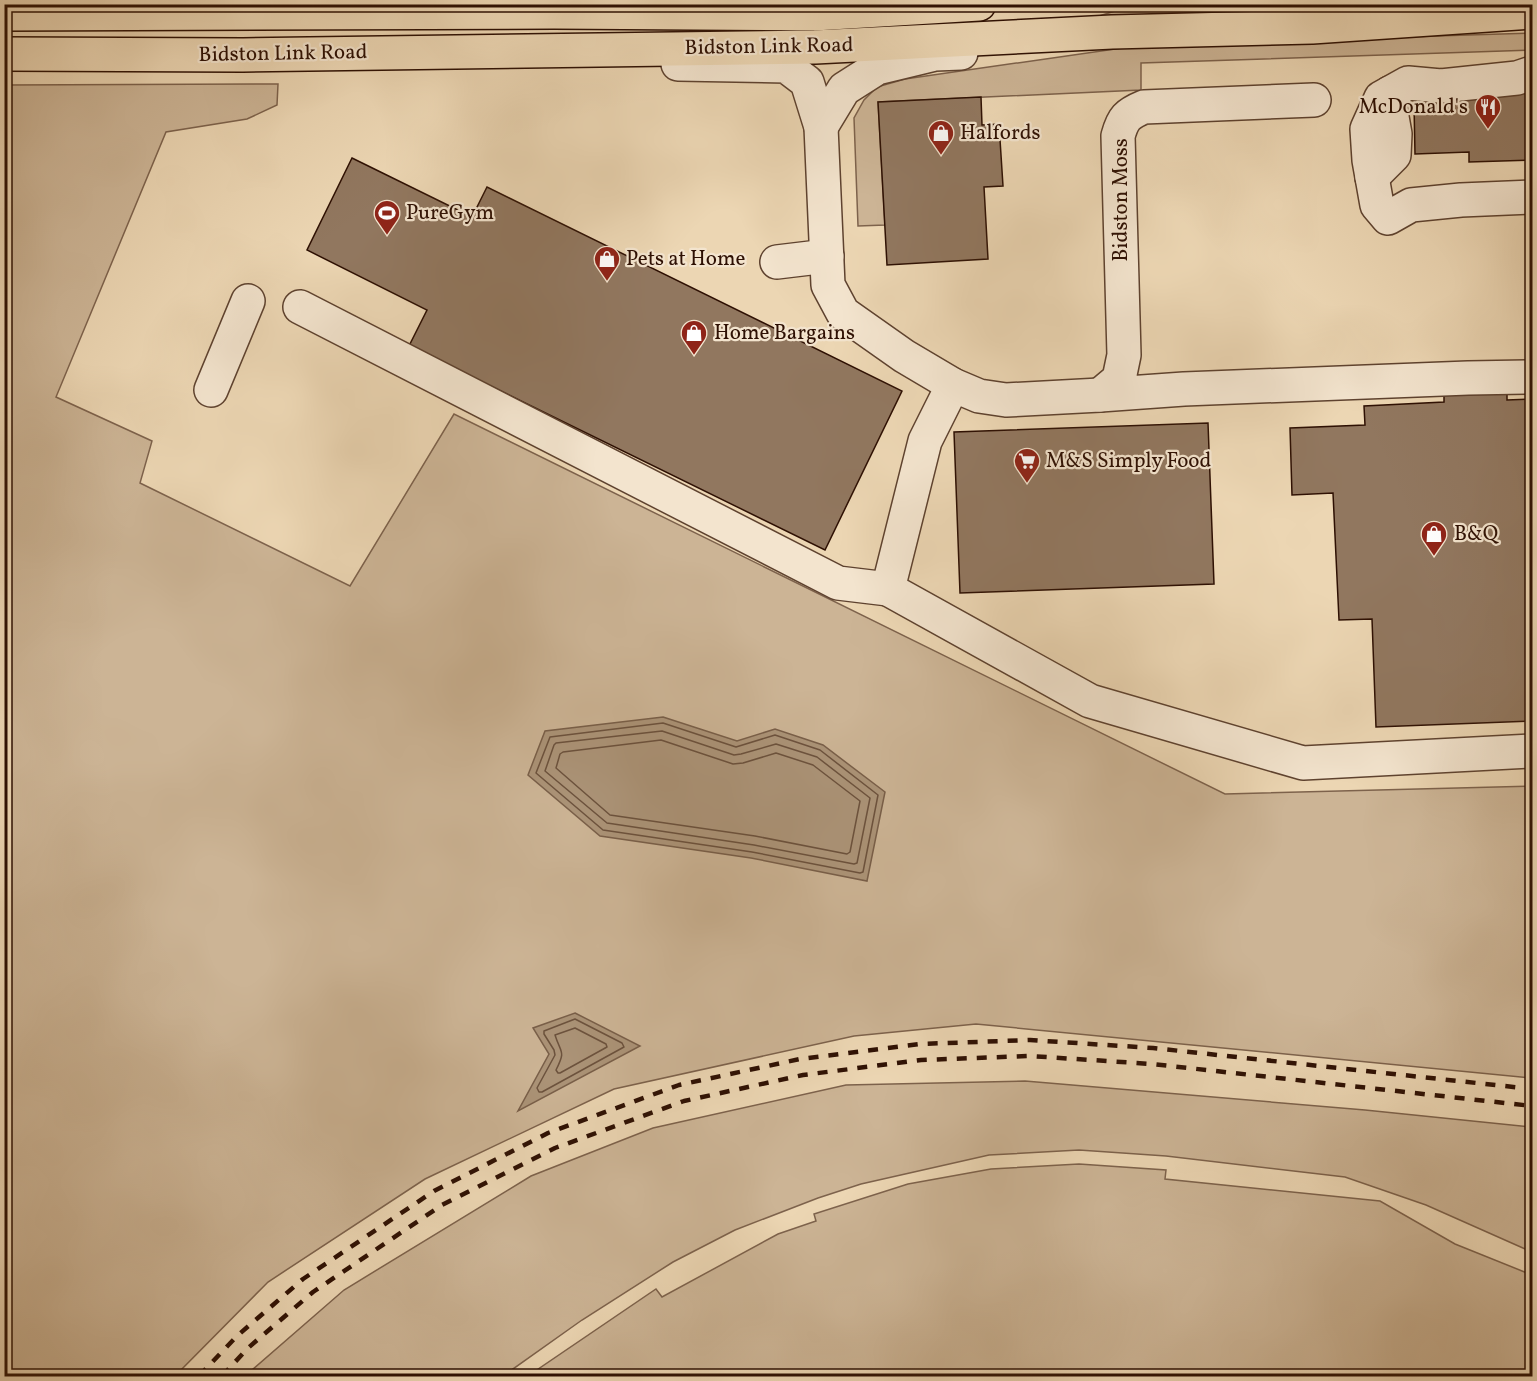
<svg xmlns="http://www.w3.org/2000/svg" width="1537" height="1381" font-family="Vollkorn,serif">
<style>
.green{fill:#ccb495;stroke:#7d624c;stroke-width:1.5}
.water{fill:#ab9377;stroke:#795f49;stroke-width:1.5}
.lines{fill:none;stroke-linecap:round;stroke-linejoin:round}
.shore{stroke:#6c523d;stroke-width:1.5}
.building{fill:#91775f;stroke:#2e1003;stroke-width:1.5}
.minor-casing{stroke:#5e422f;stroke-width:36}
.major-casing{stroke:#2e1003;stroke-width:36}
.minor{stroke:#f3e4ce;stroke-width:33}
.major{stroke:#ecd6b3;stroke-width:33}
.rail{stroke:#2e1003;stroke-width:4.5;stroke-dasharray:10 10;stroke-linecap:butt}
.labels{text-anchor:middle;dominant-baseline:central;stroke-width:4.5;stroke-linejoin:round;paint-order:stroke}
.street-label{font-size:21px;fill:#2e1003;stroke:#f3e4ce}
.poi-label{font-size:21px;fill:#2e1003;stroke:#f3e4ce;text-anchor:start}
</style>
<rect width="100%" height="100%" fill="#ecd6b3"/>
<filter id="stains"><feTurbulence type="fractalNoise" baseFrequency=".00333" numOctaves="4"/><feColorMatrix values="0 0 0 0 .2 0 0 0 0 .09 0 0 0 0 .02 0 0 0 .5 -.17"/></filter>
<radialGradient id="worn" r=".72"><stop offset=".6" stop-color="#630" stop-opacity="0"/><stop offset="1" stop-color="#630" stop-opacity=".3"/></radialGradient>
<!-- green -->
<g class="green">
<path d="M1137,4L1362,5L1096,17Z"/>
<path d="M1532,33V50L1141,63V90L878,102L885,225L858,226L854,118L864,100L877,87L905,79L1143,45Z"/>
<path d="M278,84L277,105L247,119L166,132L56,397L152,441L140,483L350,586L454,414L1225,794L1532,786V1078L976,1024L854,1036L614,1089L425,1179L268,1282L175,1376H5V85Z"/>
<path d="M1025,1081L1365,1110L1532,1127V1252L1426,1205L1345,1177L1166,1156L1079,1150L989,1155L861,1184L818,1198L735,1230L673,1262L582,1320L503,1376H245L344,1290L531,1176L653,1128L846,1085Z"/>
<path d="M1079,1164L1166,1170L1165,1179L1380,1201L1455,1244L1532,1275V1376H528L656,1289L662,1297L778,1234L816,1221L814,1214L908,1184L991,1169Z"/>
</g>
<!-- water -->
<g class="water">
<path d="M663,717L737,741L775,729L823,745L885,792L867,881L751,858L600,836L528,775L545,731Z"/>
<path d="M575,1013L640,1046L518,1111L549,1054L533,1028Z"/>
</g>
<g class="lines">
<!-- shore -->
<g class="shore">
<path d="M663,723L736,747L775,735L820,750L878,795L863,872L860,873L752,852L603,830L536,773L550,737Z"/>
<path d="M662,731L734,755L741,754L776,744L817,757L870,798L857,863L854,864L754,845L607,823L545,771L554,745L556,743Z"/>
<path d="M661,740L733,764L743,763L776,753L813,765L860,801L850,852L847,854L755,836L610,815L556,768L560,754L563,752Z"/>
<path d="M575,1019L622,1043L624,1047L542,1092H539L537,1088L555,1055L554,1050L544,1034V1031Z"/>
<path d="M575,1028L606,1044L607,1047L560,1073H558L556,1070C566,1050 561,1054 555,1035Z"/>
</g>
</g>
<!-- building -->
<g class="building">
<path d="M1532,86V160L1469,162V152L1415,154L1414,104L1444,103L1443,89Z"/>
<path d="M981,97L982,125L999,124L1003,186L984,187L988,259L887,265L878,102Z"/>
<path d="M352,158L472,217L487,187L902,391L825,550L409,346L427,310L307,250Z"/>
<path d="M1507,384V400L1532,399V721L1376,727L1372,619L1339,620L1333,493L1292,495L1290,428L1365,425L1364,406L1444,402V386Z"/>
<path d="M1208,423L1214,584L960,593L954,432Z"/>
</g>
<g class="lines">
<!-- minor casing -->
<g class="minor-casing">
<g id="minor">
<path d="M678,64L786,66L807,82L821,127L828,285L843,313L904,356L953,385L979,396L1006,400L1100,395"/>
<path d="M1532,73L1517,78L1441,86L1408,83L1381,98L1367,129L1369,160L1377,205L1388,218L1411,205L1461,200L1532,197"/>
<path d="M1314,100L1144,107C1127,114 1123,118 1118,136L1124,355L1119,379L1100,395L1184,389L1468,378L1532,377"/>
<path d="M821,127L844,89L877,68L935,54L961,53"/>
<path d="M1372,177L1394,155L1395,134L1390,106V93"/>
<path d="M777,262L827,256"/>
<path d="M300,307L838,583L888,589"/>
<path d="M953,385L925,441L888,589L1090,701L1303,763L1532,751"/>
<path d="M211,390L248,301"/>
</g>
</g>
<!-- major casing -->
<g class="major-casing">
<g id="major">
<path d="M4,14L554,12L814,14L979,4"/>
<path d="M4,54L243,55L815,47L1112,32L1312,27L1532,12"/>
</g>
</g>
<!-- minor -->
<use href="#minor" class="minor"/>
<!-- major -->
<use href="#major" class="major"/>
<!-- rail -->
<g class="rail">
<path d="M199,1376L237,1336L303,1279L434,1191L548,1133L679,1085L800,1059L920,1044L1030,1040L1153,1048L1532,1089"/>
<path d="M222,1376L248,1348L313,1292L442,1205L555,1148L684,1101L803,1075L921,1060L1030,1056L1152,1064L1532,1106"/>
</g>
</g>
<!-- icons -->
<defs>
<g id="restaurant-pin" transform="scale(1.35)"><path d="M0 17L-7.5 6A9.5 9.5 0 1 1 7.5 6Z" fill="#8f2418" stroke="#f3e4ce"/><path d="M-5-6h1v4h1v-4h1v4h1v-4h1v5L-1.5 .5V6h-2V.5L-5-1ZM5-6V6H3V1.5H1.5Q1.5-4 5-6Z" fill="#fff"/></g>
<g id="shop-pin" transform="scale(1.35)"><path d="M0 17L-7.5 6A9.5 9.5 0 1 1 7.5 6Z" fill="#8f2418" stroke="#f3e4ce"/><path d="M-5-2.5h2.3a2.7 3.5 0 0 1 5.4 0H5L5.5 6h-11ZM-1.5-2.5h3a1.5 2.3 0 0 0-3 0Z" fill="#fff"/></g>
<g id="stadium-pin" transform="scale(1.35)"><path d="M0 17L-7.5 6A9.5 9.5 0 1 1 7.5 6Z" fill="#8f2418" stroke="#f3e4ce"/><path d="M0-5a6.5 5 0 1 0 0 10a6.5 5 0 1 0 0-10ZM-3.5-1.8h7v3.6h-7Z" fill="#fff"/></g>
<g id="supermarket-pin" transform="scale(1.35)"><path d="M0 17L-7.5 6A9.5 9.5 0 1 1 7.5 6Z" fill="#8f2418" stroke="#f3e4ce"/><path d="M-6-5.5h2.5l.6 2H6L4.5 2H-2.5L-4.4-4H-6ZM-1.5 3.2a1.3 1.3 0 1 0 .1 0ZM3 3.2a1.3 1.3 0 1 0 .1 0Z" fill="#fff"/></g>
</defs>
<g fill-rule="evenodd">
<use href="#restaurant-pin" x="1488" y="107"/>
<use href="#shop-pin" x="941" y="133"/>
<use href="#stadium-pin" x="387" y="213"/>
<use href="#shop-pin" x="607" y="259"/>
<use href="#shop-pin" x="694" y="333"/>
<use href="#supermarket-pin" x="1027" y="461"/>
<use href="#shop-pin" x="1434" y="534"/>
</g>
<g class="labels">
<!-- street labels -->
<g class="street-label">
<text transform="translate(769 47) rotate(-1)">Bidston Link Road</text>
<text transform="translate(283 54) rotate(-1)">Bidston Link Road</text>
<text transform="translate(1121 200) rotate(-90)">Bidston Moss</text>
</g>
<!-- poi labels -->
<g class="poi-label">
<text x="1468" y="107" text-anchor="end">McDonald's</text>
<text x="960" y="133">Halfords</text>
<text x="406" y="213">PureGym</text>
<text x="626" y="259">Pets at Home</text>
<text x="714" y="333">Home Bargains</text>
<text x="1046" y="461">M&amp;S Simply Food</text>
<text x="1454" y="534">B&amp;Q</text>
</g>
</g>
<!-- margin -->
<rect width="1537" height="1381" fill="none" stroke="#ecd6b3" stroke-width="24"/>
<rect x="6" y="6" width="1525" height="1369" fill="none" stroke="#2e1003" stroke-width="3"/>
<rect x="12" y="12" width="1513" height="1357" fill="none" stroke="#2e1003" stroke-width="1.5"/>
<rect width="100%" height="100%" filter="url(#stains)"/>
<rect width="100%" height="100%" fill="url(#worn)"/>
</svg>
